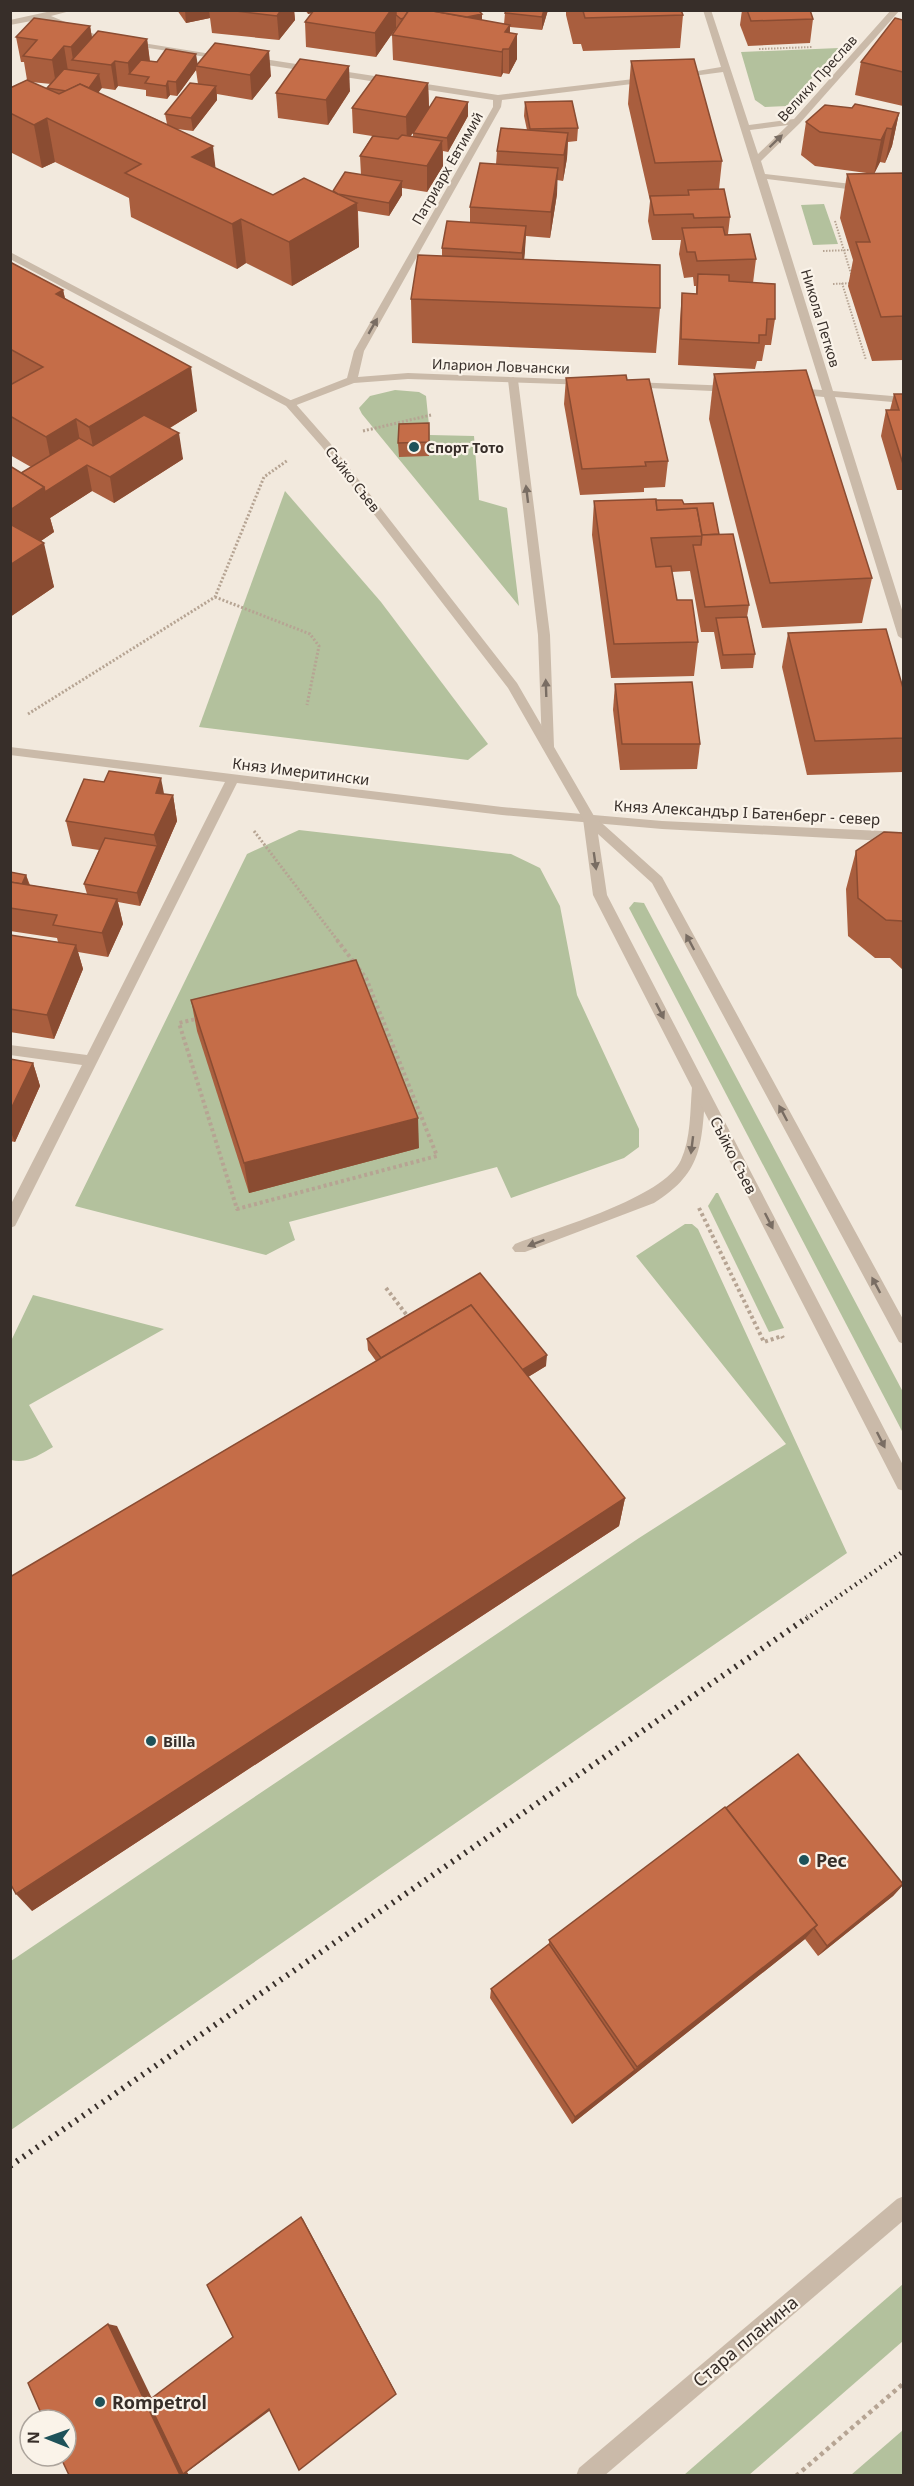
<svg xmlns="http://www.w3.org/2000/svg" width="914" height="2486" font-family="'Noto Sans',sans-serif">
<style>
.green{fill:#b3c19d}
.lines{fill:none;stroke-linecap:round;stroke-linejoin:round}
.path-far3{stroke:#b6a493;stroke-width:2;stroke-dasharray:1.5 1.5;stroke-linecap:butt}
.path-far2{stroke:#b6a493;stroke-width:3;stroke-dasharray:2 2;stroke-linecap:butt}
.path-far1{stroke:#b6a493;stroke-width:4;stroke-dasharray:3 3;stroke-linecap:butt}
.path{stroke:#b6a493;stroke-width:4.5;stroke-dasharray:4 4;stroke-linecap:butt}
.service{fill:#cabaa9;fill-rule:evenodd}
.minor{fill:#cabaa9;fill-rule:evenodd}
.tertiary{fill:#cabaa9;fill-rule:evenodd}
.rail-far1{stroke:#372e29;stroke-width:4.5;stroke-dasharray:1.5 4.5;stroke-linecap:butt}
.rail{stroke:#372e29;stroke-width:6;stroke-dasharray:2 6;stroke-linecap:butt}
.wall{fill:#a95e3e;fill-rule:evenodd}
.shaded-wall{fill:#8a4c32}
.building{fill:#c56d48;stroke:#8a4c32;stroke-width:1.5}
.oneway{fill:#796d63}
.poi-dot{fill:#1e5259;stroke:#faf3e9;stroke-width:2}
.labels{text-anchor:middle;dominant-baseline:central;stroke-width:4.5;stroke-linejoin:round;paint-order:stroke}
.far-street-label{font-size:14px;fill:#372e29;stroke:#faf3e9}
.far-poi-label{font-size:14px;font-weight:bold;fill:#372e29;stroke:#faf3e9;text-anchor:start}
.street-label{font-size:15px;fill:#372e29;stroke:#faf3e9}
.poi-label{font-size:15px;font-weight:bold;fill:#372e29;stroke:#faf3e9;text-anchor:start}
.near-poi-label{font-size:18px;font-weight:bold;fill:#372e29;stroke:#faf3e9;text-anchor:start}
.near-street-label{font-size:18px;fill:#372e29;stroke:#faf3e9}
</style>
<rect width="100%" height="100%" fill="#f2e9dd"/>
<!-- green -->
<g class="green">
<path d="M839,48L787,106L765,107L755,100L741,52Z"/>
<path d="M824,204L838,244L813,245L801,205Z"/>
<path d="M395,390L419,392L426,396L430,435L474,436L479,500L507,508L519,606L362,414L359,408L370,396Z"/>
<path d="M285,491L381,602L488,744L468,760L199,727Z"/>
<path d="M299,830L511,854L540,868L560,906L577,995L639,1129V1147L624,1158L511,1198L497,1167L289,1222L295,1240L266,1255L75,1206L247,854Z"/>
<path d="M634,902L644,903L903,1392V1433L629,908Z"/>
<path d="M716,1193H718L784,1328L769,1332L708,1206Z"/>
<path d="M685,1224H692L698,1229L847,1553L11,2130V1961L639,1538L786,1444L636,1256Z"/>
<path d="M33,1295L164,1329L29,1405L53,1447C39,1455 27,1464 11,1460V1341Z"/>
<path d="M903,2284V2341L749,2475H684Z"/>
<path d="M903,2430V2475H851Z"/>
</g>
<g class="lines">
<!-- path-far3 -->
<g class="path-far3">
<path d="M759,49L812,47"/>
<path d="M835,221L852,277"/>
<path d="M823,251L850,250"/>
<path d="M842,283L866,360"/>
<path d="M833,284L853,283"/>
</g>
<!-- path-far2 -->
<g class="path-far2">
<path d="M363,431L431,415"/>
<path d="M215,597L310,634L319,646L307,705"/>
<path d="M28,714L215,597L264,477L288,460"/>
<path d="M254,831L338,941"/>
</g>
<!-- path-far1 -->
<g class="path-far1">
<path d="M200,1018L179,1023L237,1209L437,1156L366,978L337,940"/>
<path d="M699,1208L764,1342L782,1336L783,1338"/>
<path d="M386,1288L409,1318"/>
</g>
<!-- path -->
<path class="path" d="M796,2476L904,2383"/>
<!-- service -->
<g class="service">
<path d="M513,377L518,380L550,635L554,747L548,751L542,747L538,635L508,380Z"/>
<path d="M699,1081L706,1087C701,1142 705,1171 654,1203L525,1252H515L512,1248L515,1244C555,1228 664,1198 681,1160C691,1138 690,1111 692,1087Z"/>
</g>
<!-- minor -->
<g class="minor">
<path d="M56,10H74L51,16L99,36L230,57L226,60L97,40L42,19L10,25V20Z"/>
<path d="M703,10H711L749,125L794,119L891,10H900L800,123L761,161L765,174L904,190V196L767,179L833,391L904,397V403L835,397L904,616V640L898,636L824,397L793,394L788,391L793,388L822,390L723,72L678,78L674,75L721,67ZM788,125L758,154L750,130Z"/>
<path d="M250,57L498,95L651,77V81L648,82L502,100L501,107L364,351L358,377L408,373L586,380L590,381V385L408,379L354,383L294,406H286V402L347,378L354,351L493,107V100L247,62V58Z"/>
<path d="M631,382L733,386L738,389L733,392L627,387V383Z"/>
<path d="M10,747L502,807L662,821L904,832V842L662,829L502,815L237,783L15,1226L10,1228V1206L82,1065L10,1055V1045L87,1055L225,782L10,755Z"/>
<path d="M904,2196V2220L604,2476H576L579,2468L897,2199Z"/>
</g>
<!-- tertiary -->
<path class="tertiary" d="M10,252L294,402L330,443L517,683L594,816L662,877L904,1321V1344L899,1342L652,883L598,834L607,895L904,1467V1491L898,1489L593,895L583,819L508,688L322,447L286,406L10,259Z"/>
<!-- rail-far1 -->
<path class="rail-far1" d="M806,1619L904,1551"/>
<!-- rail -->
<path class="rail" d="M10,2166L808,1617"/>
</g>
<!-- wall -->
<g class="wall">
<path d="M177,10H294L295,20L279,40L212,33L210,18L186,23Z"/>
<path d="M305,10H478L482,14V20L504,24L505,13L506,10H548L542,30L510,27V33L517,59L509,74L503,73L501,77L393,60L392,35L396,28L376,57L306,47L305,22L312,13L308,14Z"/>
<path d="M566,10H681L683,15L680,48L583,51L581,44H573L566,15Z"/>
<path d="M742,10H810L813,19L810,43L748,46L740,25Z"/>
<path d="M903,20V106L855,95L861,62Z"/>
<path d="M90,26L92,38L147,39L150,61L197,64L271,76L252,100L217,94V100L193,131L177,129L215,168L273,195L333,191L361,175L360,156L372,136L353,133L352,108L428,83L429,108L468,102V116L448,152L443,151V166L427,192L402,188V195L389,216L358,211L359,247L292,286L246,263L237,269L131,217L129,198L55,162L42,168L10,152V88L27,80L24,62H21L16,37ZM196,70L198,84L165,114L167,124L98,93L101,88L115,90L118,86L146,90V96L167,99L170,95L177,96ZM31,82L51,84L48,89ZM428,109L413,133V137L410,136Z"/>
<path d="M631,61L722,161L719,189L730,217L728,234L756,259L753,283L775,319L771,345H765L762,361H757L755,369L678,365L680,319L682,293L696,294V286H694L693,277L684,278L679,254L681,240H652L648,221L650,201L628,104Z"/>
<path d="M350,91L328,125L278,118L276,93Z"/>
<path d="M525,102L578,128L577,141L568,142L567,158L563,181L557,180V194L550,238L526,236L524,259L660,308L656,353L412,343L411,299L442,256V248L470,222V207L496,164L497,151L527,130L524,116Z"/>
<path d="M852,108L899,113L892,146L885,163L880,162L874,174L903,173V360L872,361L848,286L853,260L840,218L847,174H874L815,166L801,155L806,122Z"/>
<path d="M10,262L63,290L65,298L197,411L170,428L183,459L114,503L92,491L50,518L54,532L41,541L54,587L10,617V466L21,473L31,467L10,455Z"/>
<path d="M714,374L872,578L862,623L762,628L709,419Z"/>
<path d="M566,378L627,380L668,461L665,487L644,488V492L580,495L564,404Z"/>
<path d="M894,394H903V490H897L881,436L886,410H890Z"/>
<path d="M429,423V456L399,457L398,443Z"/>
<path d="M656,500L684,504L719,534L749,605L747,617L755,654L753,668L721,669L714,632H701L690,571L672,572L677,600L698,642L694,676L611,678L592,535L594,501Z"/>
<path d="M788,633L903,688V772L807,775L782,667Z"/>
<path d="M615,684L700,744L697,769L620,770L613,710Z"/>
<path d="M164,794L173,795L177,821L140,906L118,902L123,924L108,957L78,952L83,969L54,1039L10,1032V935L58,942L57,938L10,931V872L26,875L30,885L87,894L84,884L99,850L72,846L66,821Z"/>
<path d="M903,833V970L890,958H875L848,936L846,889L856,851Z"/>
<path d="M191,1000L419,1148L249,1193L197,1031Z"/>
<path d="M10,1059L33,1063L40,1086L15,1142L10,1141Z"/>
<path d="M367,1339L546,1366L528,1377L625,1498L619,1526L32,1911L376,1361L368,1350Z"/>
<path d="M726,1808L903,1885L893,1896L818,1956L805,1939L572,2124L490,1998L491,1989L549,1944V1940Z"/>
</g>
<!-- shaded-wall -->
<g class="shaded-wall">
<path d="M185,10H209L210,18L186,23Z"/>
<path d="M281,10H294L295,20L279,40L277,16Z"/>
<path d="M308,10H323L308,14Z"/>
<path d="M391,10H396V28L376,57L375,33Z"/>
<path d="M544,10H548L542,30V17Z"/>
<path d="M482,14V27L449,22Z"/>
<path d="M510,25L509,49L517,34V59L509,74V49L505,32Z"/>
<path d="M90,26L94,51L73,60L71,47Z"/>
<path d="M147,39L150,64L129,74L128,63Z"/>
<path d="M64,46L68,71L56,85L52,60Z"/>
<path d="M503,49V73L501,77L502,52Z"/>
<path d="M269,51L271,76L252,100L250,75Z"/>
<path d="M196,54L198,66H196V70L177,96L176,82Z"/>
<path d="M115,61L118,86L115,90L111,65Z"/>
<path d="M349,66L350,91L328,125L326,100Z"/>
<path d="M99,74L102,88L86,108L84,94Z"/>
<path d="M168,81L170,95L167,99L166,86Z"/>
<path d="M428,83L429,108L407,142L406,117Z"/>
<path d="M216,86L217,100L193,131L191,118Z"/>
<path d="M468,102V116L448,152L447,138Z"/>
<path d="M899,113L892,146L885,163L892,129Z"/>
<path d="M47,118L55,162L42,168L34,125Z"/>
<path d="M887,128L880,162L874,174L881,140Z"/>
<path d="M568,133L567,158L563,181L564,155Z"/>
<path d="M442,141L443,166L427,192V166Z"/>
<path d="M213,146L218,189L192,157Z"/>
<path d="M558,168L557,194L550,238L551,212Z"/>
<path d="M402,181V195L389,216V203Z"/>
<path d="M357,203L359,247L292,286L289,242Z"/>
<path d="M241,219L246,263L237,269L232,224Z"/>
<path d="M526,226L525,251L522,279V253Z"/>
<path d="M63,290L72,334L56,294Z"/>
<path d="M191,367L197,411L98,472L89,427Z"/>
<path d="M76,419L84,464L55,481L46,437Z"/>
<path d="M179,433L183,459L114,503L110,477Z"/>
<path d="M87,465L92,491L50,518L54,532L10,562V510L44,487Z"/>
<path d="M44,543L54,587L10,617V565Z"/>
<path d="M161,778L166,804L156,793Z"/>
<path d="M173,795L177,821L140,906L137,893L157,846L154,835Z"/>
<path d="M26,875L30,888L17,894Z"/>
<path d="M117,899L123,924L108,957L102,933Z"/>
<path d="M76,945L83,969L54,1039L47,1015Z"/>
<path d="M33,1063L40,1086L15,1142L10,1130V1111Z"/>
<path d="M418,1118L419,1148L249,1193L244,1163Z"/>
<path d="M547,1355L546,1366L510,1388L511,1377Z"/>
<path d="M625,1498L619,1526L32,1911L16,1894Z"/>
<path d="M903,1885L893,1896L818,1956L827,1946Z"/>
<path d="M817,1925L805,1939L572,2124L575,2117Z"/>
<path d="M301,2217L303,2219L396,2393L299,2470Z"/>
<path d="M108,2324L117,2326L187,2471L269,2409H272L187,2472L189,2475H180Z"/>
</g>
<!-- building -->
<g class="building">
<path d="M228,10H281L277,16Z"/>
<path d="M314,10H391L375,33L305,22Z"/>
<path d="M396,10H409L404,18L401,19L396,15Z"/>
<path d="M409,10H427L510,25L505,32L517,34L509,49H503L502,52L392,35Z"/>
<path d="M427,10H478L482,14L467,17Z"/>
<path d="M506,10H544L542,17L505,13Z"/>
<path d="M575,10H681L683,15L585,18L583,11Z"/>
<path d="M747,10H810L813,19L751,21Z"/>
<path d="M34,18L90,26L71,47L64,46L52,60L23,56L37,40L16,37Z"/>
<path d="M895,18L903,20V72L861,62Z"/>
<path d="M98,31L147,39L128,63L115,61L111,65L72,60Z"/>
<path d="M215,43L269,51L250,75L196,66Z"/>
<path d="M166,49L196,54L176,82L168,81L166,86L145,83L149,77L129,74L141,60L157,62Z"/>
<path d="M300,59L349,66L326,100L276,93Z"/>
<path d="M694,59L722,161L655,163L631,61Z"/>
<path d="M64,69L99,74L89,88L80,84L66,91L47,88Z"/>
<path d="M376,75L428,83L406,117L352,108Z"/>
<path d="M27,80L59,94L80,84L213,146L192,157L273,195L304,178L357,203L289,242L241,219L232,224L125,173L141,164L47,118L34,125L10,113V88Z"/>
<path d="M190,83L216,86L191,118L165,114Z"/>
<path d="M436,97L468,102L447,138L413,133Z"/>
<path d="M572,101L578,128L530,129L525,102Z"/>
<path d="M855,104L899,113L892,129L887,128L881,140L820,132L806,122L825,105L852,108Z"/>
<path d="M501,128L568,133L564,155L497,151Z"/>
<path d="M402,135L442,141L427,166L360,156L373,136L398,139Z"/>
<path d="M480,163L558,168L551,212L470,207Z"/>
<path d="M345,172L402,181L389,203L338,194L333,191Z"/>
<path d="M903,173V316L881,317L856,242H870L847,174Z"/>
<path d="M724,189L730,217L694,218L693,214L654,215L650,196L689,195L688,190Z"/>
<path d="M447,221L526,226L522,253L442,248Z"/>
<path d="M723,227L725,235L750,234L756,259L697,261L695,252H687L682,228Z"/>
<path d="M418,255L660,265V308L411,299Z"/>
<path d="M10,262L63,290L56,294L191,367L89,427L76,419L46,437L10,416V385L43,367L10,349Z"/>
<path d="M698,274L729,275V281L775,284V319H767L766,335H759V343L681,339L682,293L697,294Z"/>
<path d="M806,370L872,578L770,583L714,374Z"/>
<path d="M626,375L627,380L649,379L668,461L645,462L646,466L582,469L566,378Z"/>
<path d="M894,394H903V464L886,410H899Z"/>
<path d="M144,415L179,433L110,477L87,465L45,492L44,487L21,473L79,438L93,446Z"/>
<path d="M429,423V442L398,443L399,424Z"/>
<path d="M10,466L44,487L10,510Z"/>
<path d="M656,499L657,510L697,508L702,536L651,538L656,567L671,566L677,600H692L698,642L614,644L594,501Z"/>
<path d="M656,500H682L684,504L713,503L719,534L702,535L697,508L657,510Z"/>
<path d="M10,524L44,543L10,565Z"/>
<path d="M733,534L749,605L705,607L693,545H701L702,535Z"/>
<path d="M747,617L755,654L723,655L716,618Z"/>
<path d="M886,629L903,688V738L815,741L788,633Z"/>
<path d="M692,682L700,744H622L615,684Z"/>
<path d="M109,771L161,778L156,793L173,795L154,835L66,821L84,779L104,782Z"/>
<path d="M884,832L903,833V923L902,921L886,920L858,898L856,851Z"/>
<path d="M105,838L157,846L137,893L84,884Z"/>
<path d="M10,872L26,875L22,884L10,882Z"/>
<path d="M10,882L117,899L102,933L53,925L57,915L10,908Z"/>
<path d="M10,935L76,945L47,1015L10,1009Z"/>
<path d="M356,960L418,1118L244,1163L191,1000Z"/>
<path d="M10,1059L33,1063L10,1111Z"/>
<path d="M480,1273L547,1355L522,1370L471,1305L381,1358L367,1339Z"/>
<path d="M471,1305L625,1498L16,1894L10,1883V1577Z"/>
<path d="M798,1754L903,1884L827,1946L814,1928L817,1925L726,1808Z"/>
<path d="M725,1807L817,1925L637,2067L549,1940Z"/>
<path d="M549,1944L635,2070L575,2117L491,1989Z"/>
<path d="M301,2217L396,2394L299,2470L269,2409L183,2474L148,2401L233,2337L207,2285Z"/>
<path d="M108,2324L180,2475H69L60,2456H66V2420H44L28,2383Z"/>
</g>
<!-- one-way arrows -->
<defs><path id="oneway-solid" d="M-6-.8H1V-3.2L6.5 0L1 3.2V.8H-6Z" transform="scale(1.5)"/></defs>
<g class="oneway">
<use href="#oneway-solid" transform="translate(776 141) rotate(-44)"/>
<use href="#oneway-solid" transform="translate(373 326) rotate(-60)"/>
<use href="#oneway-solid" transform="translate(527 494) rotate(-97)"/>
<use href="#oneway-solid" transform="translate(546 688) rotate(-92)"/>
<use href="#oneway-solid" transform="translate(595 861) rotate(82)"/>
<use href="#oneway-solid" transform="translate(690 942) rotate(-118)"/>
<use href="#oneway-solid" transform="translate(660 1011) rotate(63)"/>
<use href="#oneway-solid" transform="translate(783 1113) rotate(-118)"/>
<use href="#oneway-solid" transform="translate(692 1145) rotate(97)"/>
<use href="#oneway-solid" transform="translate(769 1221) rotate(63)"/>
<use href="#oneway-solid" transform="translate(536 1243) rotate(159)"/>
<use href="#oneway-solid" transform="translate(876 1285) rotate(-118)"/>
<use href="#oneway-solid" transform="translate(881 1440) rotate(63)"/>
</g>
<!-- markers -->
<g class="poi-dot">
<circle cx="414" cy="447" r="6"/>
<circle cx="151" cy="1741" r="6"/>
<circle cx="804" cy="1860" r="6"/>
<circle cx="100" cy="2402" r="6"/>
</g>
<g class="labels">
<!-- far-street labels -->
<g class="far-street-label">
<text transform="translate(817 78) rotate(-48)">Велики Преслав</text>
<text transform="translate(447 168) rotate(-60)">Патриарх Евтимий</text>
<text transform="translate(821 318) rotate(73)">Никола Петков</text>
<text transform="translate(501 366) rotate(2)">Иларион Ловчански</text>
<text transform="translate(353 479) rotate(52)">Съйко Съев</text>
</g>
<!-- far-poi labels -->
<g class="far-poi-label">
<text x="426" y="447">Спорт Тото</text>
</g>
<!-- street labels -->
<g class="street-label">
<text transform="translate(301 771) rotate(7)">Княз Имеритински</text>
<text transform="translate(747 812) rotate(3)">Княз Александър I Батенберг - север</text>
<text transform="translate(734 1155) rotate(63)">Съйко Съев</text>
</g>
<!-- poi labels -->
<g class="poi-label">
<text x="163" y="1741">Billa</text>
</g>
<!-- near-poi labels -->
<g class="near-poi-label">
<text x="816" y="1860">Рес</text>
<text x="112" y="2402">Rompetrol</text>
</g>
<!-- near-street labels -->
<g class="near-street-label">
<text transform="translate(745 2341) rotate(-40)">Стара планина</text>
</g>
</g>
<!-- border -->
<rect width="914" height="2486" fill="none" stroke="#372e29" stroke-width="24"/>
<!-- north arrow -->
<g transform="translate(48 2438) rotate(271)"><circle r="28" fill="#faf3e9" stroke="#aca49c" stroke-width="1.5"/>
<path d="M0-4.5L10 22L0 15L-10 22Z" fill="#1e5259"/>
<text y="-9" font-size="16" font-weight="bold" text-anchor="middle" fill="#372e29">N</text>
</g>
</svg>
